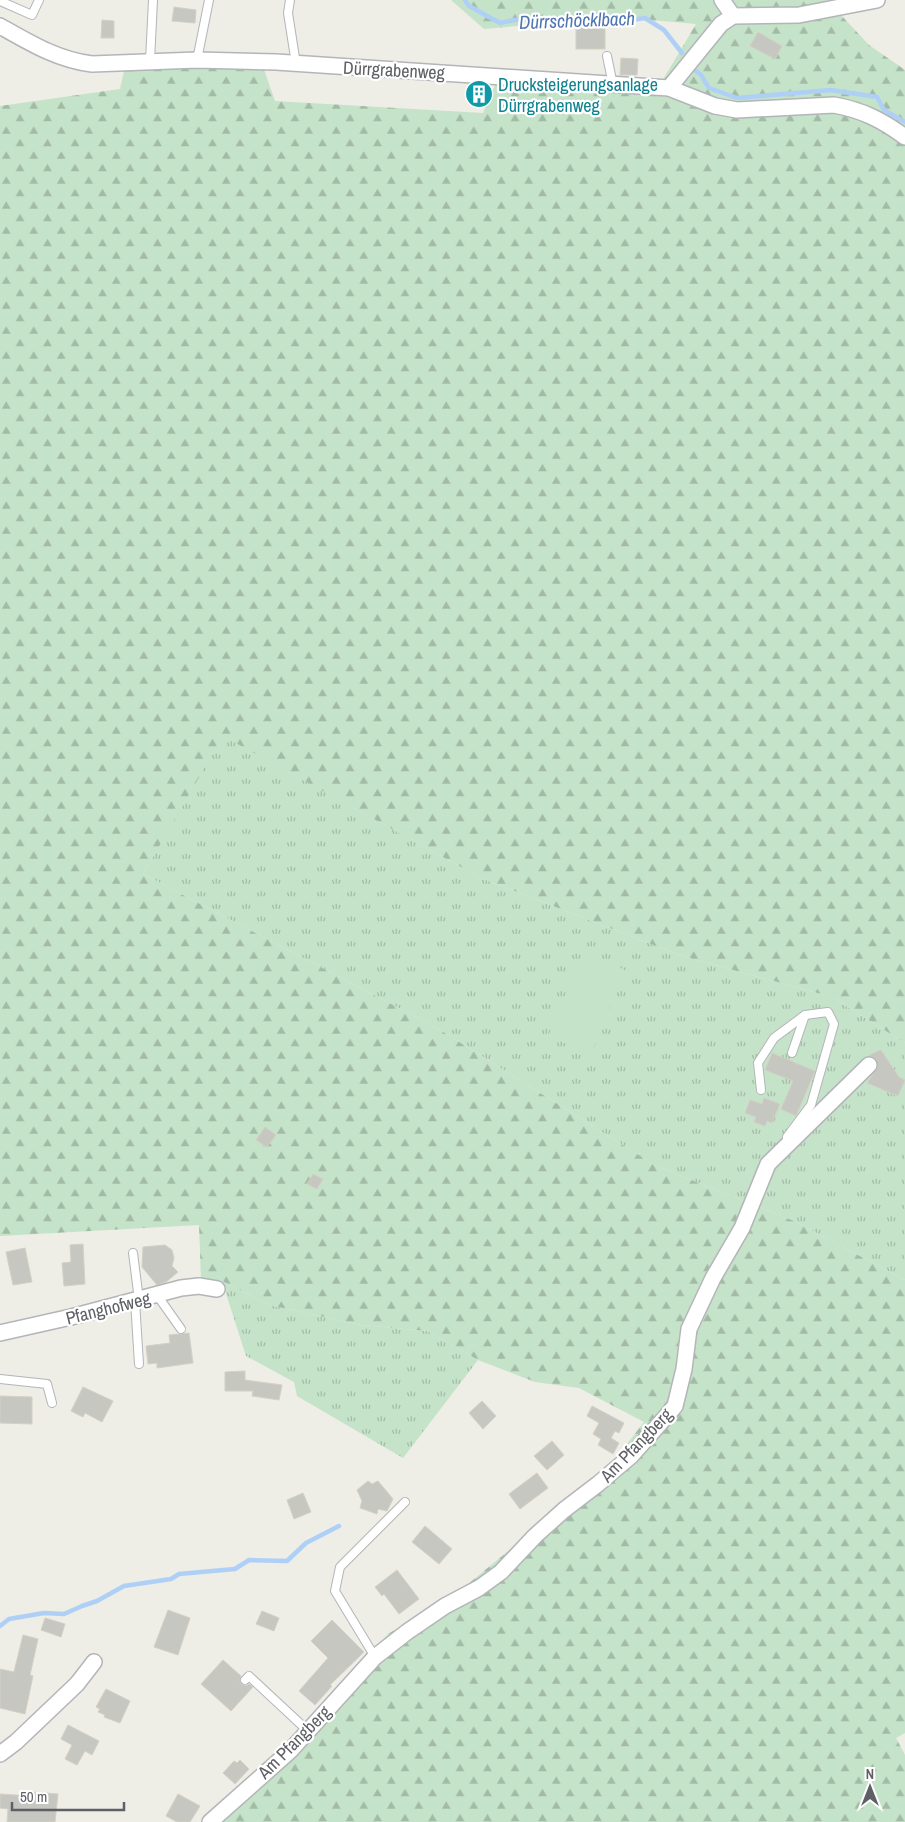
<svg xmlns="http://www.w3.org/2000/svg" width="905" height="1822" font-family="'Archivo Narrow',sans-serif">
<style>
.grass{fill:url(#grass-tufts)}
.forest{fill:url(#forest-firs)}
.pitch{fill:#c5e3c8}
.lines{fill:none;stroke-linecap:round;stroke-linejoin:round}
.stream{stroke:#aed0f7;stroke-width:4.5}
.building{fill:#c7c7c1;stroke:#d3d0c5}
.service-casing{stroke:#b3b5b9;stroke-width:10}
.minor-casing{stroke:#b3b5b9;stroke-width:18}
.service{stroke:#fff;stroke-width:8}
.minor{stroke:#fff;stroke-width:15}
.labels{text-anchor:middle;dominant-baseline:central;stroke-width:4.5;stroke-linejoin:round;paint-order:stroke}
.street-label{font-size:18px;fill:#5e6065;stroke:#fff}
.culture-label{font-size:18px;fill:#0d838f;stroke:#fff;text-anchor:start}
.water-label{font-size:19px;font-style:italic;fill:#4f75b1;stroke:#fff}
</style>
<defs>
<pattern id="grass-tufts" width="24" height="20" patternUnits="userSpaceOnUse" patternTransform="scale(1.25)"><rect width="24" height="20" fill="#c5e3c8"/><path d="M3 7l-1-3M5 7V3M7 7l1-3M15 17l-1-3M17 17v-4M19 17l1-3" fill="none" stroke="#a3bba6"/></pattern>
<pattern id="forest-firs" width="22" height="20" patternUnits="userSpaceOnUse" patternTransform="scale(1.25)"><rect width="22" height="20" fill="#c5e3c8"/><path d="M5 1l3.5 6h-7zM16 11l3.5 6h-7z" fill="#a3bba6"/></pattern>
</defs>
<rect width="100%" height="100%" fill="#eeede6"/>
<!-- grass -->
<g class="grass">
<path d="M222,735L481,878L682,956L832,997L905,1043V1280L794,1221L656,1166L437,1028L143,874Z"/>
<path d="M222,1281L269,1305L361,1325L428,1331L478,1360L403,1458L297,1396L294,1382L246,1356Z"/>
</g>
<!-- forest -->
<path class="forest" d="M451,0H827L869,45L905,70V1043L832,997L682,956L481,878L223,736L143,874L437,1028L656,1166L794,1221L905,1280V1733L896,1738L905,1755V1822H216L244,1787L388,1634L462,1589L582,1490L616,1458L644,1422L579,1388L535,1382L478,1360L428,1331L361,1325L269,1305L222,1281L201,1279L199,1225L0,1236V106L120,89L125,67L261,61L275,101L483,113L499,76L661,83L696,24L617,17L484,29Z"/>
<!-- pitch -->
<path class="pitch" d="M583,952L625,970L591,1054L548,1036Z"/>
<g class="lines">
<!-- stream -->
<g class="stream">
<path d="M465,0L469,6L500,23L515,20L621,16L631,20L645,18L664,30L682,53"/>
<path d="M691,67L701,75L709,88L737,98L831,90L877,97L884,110L905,122"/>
<path d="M0,1626L9,1619L44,1613L64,1614L82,1606L97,1601L124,1586L171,1579L179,1574L235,1569L249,1560L287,1561L306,1543L339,1526"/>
</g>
</g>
<!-- building -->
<g class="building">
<path d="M174,7L196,10L195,23L172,21Z"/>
<path d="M102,20L114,21V38H101Z"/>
<rect x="576" y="27" width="29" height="22"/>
<path d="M758,32L782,46L775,59L750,46Z"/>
<path d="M621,58L638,59L637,75H620Z"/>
<path d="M881,1050L899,1077L905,1080L898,1096L867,1083L878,1067L876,1059L869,1055Z"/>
<path d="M772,1053L815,1071L796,1116L781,1109L793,1081L765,1070Z"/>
<path d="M764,1098L780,1104L772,1123L767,1121L765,1126L754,1122L756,1117L745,1113L750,1100L762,1104Z"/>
<path d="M265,1127L276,1135L267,1147L256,1140Z"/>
<path d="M313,1174L323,1179L317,1189L307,1184Z"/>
<path d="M83,1244L85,1284L64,1286L62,1263L71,1262L70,1245Z"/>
<path d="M165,1245L172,1250L174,1258L172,1266L178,1272L166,1282L157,1285L142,1267L143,1247Z"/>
<path d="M25,1248L32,1282L13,1285L6,1252Z"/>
<path d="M189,1333L193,1363L157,1368V1363L148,1364L146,1346L170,1343L169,1335Z"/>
<path d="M245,1371V1380L282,1385L279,1400L252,1396L253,1391H225V1372Z"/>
<path d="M83,1387L113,1401L102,1422L85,1413L83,1417L71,1411Z"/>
<path d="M0,1396L32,1397V1424L0,1423Z"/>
<path d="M482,1401L496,1416L483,1429L469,1413Z"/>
<path d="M592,1406L624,1423L619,1433L615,1431L611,1438L619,1443L613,1454L598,1445L601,1439L593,1434L599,1423L587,1416Z"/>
<path d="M552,1441L564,1455L547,1470L534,1456Z"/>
<path d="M537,1473L548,1488L520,1509L509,1494Z"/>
<path d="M368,1481L372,1484L378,1481L393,1499L387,1511L378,1509L377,1514L360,1508L362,1501L357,1490Z"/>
<path d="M303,1493L311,1512L294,1519L287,1500Z"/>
<path d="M425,1526L452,1549L439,1564L412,1542Z"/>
<path d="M397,1570L419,1599L399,1614L384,1594L382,1596L375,1587Z"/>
<path d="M168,1610L190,1618L178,1655L154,1647Z"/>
<path d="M262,1611L279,1618L274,1631L256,1624Z"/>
<path d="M45,1618L65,1624L61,1637L41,1630Z"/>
<path d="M332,1620L364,1652L330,1685L332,1686L315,1705L299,1691L328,1658L311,1641Z"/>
<path d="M23,1635L38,1639L30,1675L33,1676L25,1714L0,1708V1669L14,1672Z"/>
<path d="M223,1660L241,1676L240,1681L241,1684L246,1686L249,1684L253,1687L231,1711L201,1684Z"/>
<path d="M106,1689L130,1701L120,1723L104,1717L105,1715L98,1712L100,1709L96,1707Z"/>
<path d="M68,1725L99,1741L92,1755L85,1751L77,1765L65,1759L72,1745L61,1739Z"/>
<path d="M240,1760L249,1769L235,1784L223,1773L234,1761L237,1763Z"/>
<path d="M32,1792L58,1794L55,1822H7L8,1809L0,1808V1794L31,1796Z"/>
<path d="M178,1794L200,1806L190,1822H177L166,1816Z"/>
</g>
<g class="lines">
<!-- service casing -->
<g class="service-casing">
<g id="service">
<path d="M290,0L288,13L296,64"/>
<path d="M0,1L32,15L39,0"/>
<path d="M607,56L613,85"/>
<path d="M197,60L209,0"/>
<path d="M150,61L153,0"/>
<path d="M792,1053L805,1015"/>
<path d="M761,1090L758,1063L774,1038L805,1015L828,1012L834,1024L811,1105L787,1137"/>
<path d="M133,1253L139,1300"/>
<path d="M157,1295L181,1329"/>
<path d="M135,1301L139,1364"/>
<path d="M0,1379L47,1384L52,1403"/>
<path d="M375,1657L335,1591L340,1567L405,1502"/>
<path d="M245,1680L249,1676L308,1731"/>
</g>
</g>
<!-- minor casing -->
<g class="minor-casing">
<g id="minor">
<path d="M722,0L733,16"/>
<path d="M0,26C30,43 58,60 92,64L197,60L276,62L669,88L715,106L737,110L834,105C862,110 882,120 905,137"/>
<path d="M669,88L721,24L733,16L799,15L877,0"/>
<path d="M0,1333L71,1317L181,1288L199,1286L217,1289"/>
<path d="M0,1754L16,1742L77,1684L94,1662"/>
<path d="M210,1822L290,1751L375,1657L407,1632L445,1606L479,1588L501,1572L535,1536L564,1510L598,1484L631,1456L663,1420L675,1406L684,1369L689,1329L713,1278L742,1228L768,1164L869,1065"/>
</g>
</g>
<!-- service -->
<use href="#service" class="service"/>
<!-- minor -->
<use href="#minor" class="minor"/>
</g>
<!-- icons -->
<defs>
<g id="building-disc" transform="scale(1.4375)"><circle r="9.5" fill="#0f9aa8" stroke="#fff"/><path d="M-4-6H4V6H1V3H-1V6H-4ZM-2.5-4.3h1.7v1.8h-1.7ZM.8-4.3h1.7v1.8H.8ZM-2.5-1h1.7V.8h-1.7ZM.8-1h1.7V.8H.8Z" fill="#fff"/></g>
</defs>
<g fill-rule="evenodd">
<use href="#building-disc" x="479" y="94"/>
</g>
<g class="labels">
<!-- street labels -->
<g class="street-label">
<text transform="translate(394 70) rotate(3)">Dürrgrabenweg</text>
<text transform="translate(108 1308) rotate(-14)">Pfanghofweg</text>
<text transform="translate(636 1445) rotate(-46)">Am Pfangberg</text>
<text transform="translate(294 1742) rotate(-45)">Am Pfangberg</text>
</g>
<!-- culture labels -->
<g class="culture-label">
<text x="498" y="84">Drucksteigerungsanlage<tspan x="498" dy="21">Dürrgrabenweg</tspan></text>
</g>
<!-- water labels -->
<g class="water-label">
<text transform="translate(577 20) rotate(-2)">Dürrschöcklbach</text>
</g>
</g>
<!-- north arrow -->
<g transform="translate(870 1787)" stroke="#ffffff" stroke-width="4" paint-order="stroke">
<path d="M0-4L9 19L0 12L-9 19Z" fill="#5e6065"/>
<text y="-8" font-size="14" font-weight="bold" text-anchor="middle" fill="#5e6065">N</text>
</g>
<!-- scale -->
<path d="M12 1802v8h112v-8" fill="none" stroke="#5e6065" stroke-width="2.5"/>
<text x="20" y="1802" font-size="15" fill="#5e6065" stroke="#ffffff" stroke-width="4" paint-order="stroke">50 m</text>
</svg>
